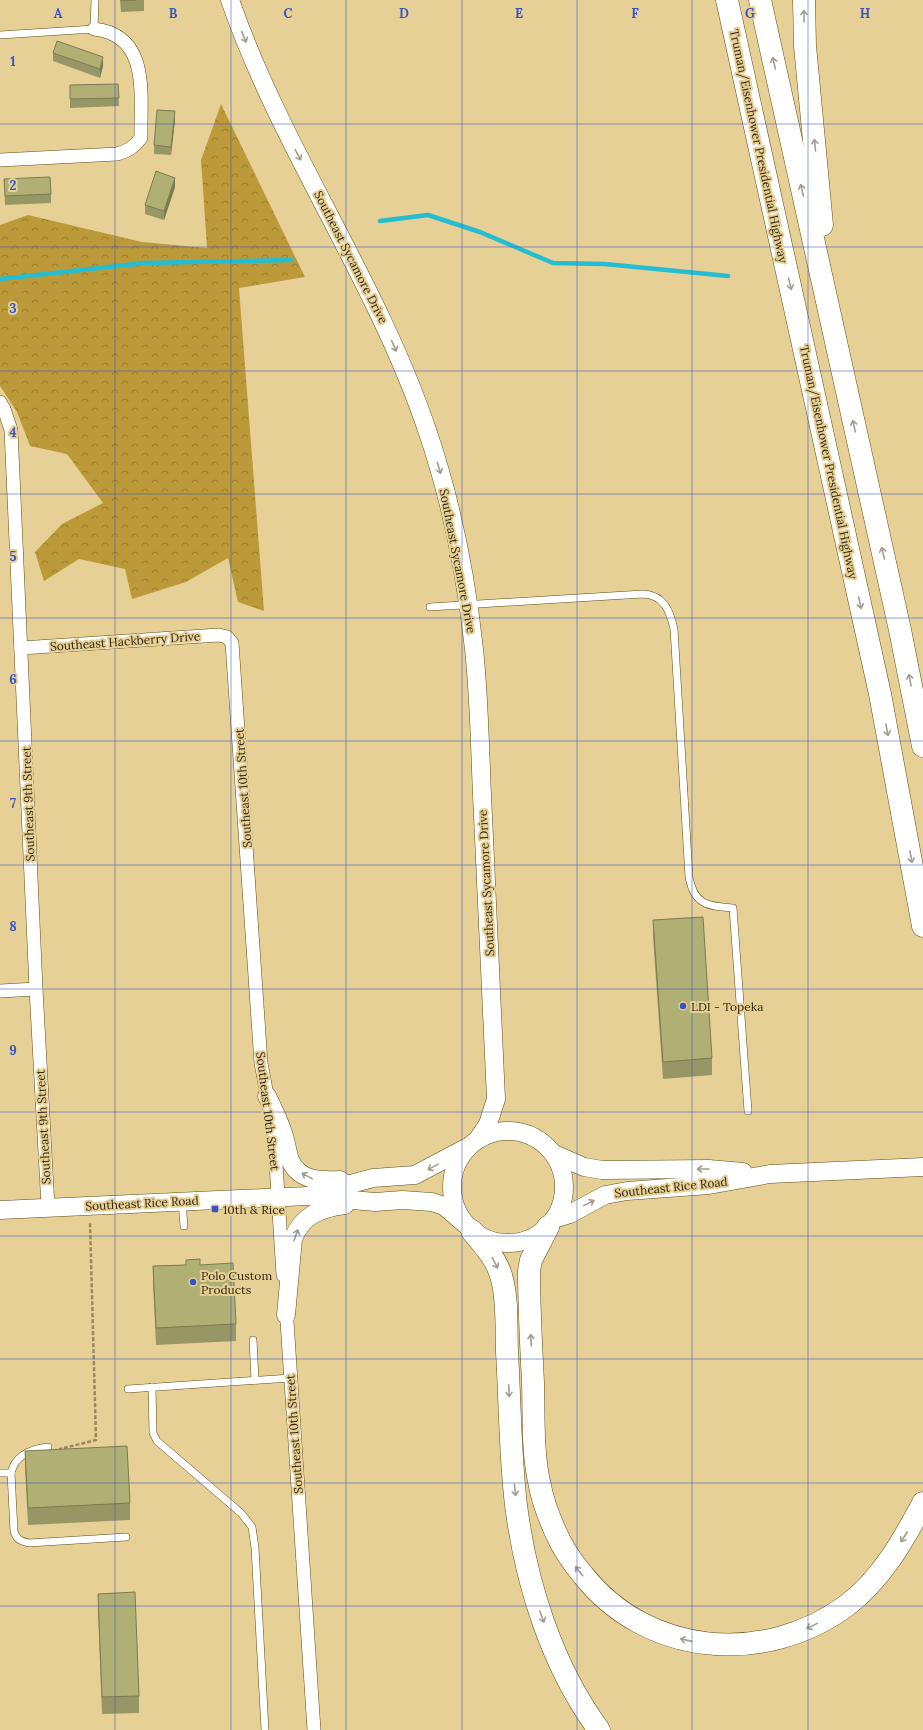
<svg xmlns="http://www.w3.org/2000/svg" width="923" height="1730" font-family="Lora,serif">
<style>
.forest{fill:url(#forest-crowns)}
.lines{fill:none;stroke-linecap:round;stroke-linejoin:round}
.stream{stroke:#24bdd1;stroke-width:4.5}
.lane-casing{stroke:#604c10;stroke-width:8}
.street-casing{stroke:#604c10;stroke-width:14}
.secondary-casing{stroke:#604c10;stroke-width:19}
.highway-casing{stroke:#604c10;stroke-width:23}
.path{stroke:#99885d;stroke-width:2.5;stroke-dasharray:4 2;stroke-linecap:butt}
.lane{stroke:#fff;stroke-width:7}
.street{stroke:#fff;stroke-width:13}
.secondary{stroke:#fff;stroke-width:18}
.highway{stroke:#fff;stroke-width:22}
.wall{fill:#979765}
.shaded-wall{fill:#7b7b52}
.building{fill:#b0b075;stroke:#7b7b52}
.oneway{stroke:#a19d93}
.grid{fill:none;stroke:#3853c5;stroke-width:1;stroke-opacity:0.55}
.poi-dot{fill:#3853c5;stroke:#e7d096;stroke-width:1.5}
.labels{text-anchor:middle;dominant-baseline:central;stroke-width:4;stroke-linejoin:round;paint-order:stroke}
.street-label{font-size:12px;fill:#2f260f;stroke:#e7d096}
.poi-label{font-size:12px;fill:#2f260f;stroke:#e7d096;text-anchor:start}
.grid-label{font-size:13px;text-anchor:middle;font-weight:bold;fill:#3853c5;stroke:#e7d096;stroke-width:4;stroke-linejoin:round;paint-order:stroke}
</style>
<defs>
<pattern id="forest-crowns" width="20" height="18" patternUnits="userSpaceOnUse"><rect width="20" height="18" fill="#bd9a39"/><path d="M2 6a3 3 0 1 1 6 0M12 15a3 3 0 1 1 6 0" fill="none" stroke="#9a7d2e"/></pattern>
</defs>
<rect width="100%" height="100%" fill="#e7d096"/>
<!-- forest -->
<path class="forest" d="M221,104L305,277L239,288L264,611L238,602L228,558L186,582L132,599L125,569L79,559L44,581L35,552L62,524L103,503L67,454L30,446L17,412L0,386V225L28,215L142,242L207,248L201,160Z"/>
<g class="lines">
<!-- stream -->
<g class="stream">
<path d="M380,221L428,215L480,232L553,263L605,264L728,276"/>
<path d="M0,279L144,263L291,260"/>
</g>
<!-- lane casing -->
<g class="lane-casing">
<g id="lane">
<path d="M0,35L94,29L95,0"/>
<path d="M430,607L643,594C664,595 670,611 674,629L689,877C694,905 708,906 733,908L748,1111"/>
<path d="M182,1202L184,1226"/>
<path d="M253,1340L255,1380"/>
<path d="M152,1387L153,1433L157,1441L241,1513L252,1527L255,1548L265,1730"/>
<path d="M128,1389L291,1378"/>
<path d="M48,1447C31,1449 15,1455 11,1473L14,1531C16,1539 20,1541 29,1543L126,1537"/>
<path d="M0,1473H11"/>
</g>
</g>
<!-- street casing -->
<g class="street-casing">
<g id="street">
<path d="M0,160L117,154C128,151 134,147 141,138C140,96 151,35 94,29"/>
<path d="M0,402L4,409L11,430L36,989L48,1207"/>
<path d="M21,648L219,635L227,637L232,643L261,1063L274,1132L283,1275"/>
<path d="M0,991L36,989"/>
<path d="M286,1306L314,1730"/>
</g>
</g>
<!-- secondary casing -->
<g class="secondary-casing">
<g id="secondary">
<path d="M230,0C282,150 376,279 427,430C451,500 466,575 474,649C480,705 480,761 483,816C487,910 492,1005 496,1099L488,1124L478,1139"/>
<path d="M267,1096C273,1108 279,1120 283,1133C286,1141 287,1151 290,1160C299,1181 320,1181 340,1180"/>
<circle cx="508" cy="1187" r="56"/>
<path d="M554,1154L584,1167L602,1170L709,1169L743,1172"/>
<path d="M320,1192L373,1178L415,1175L466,1148"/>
<path d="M0,1210L308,1196L375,1202L402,1200L432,1202L444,1206L465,1224"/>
<path d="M554,1219L570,1214L605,1195L627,1191L709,1185L770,1174L923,1167"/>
<path d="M286,1315L293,1239C302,1215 321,1208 345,1205"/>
</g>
</g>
<!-- highway casing -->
<g class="highway-casing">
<g id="highway">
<path d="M727,0L880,694L923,926"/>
<path d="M760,0L900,630L923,746"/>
<path d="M804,0L805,46L822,225"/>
<path d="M548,1227L531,1260L529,1271C529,1308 531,1345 533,1382C534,1416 532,1453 540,1486C543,1502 550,1520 557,1535C563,1549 573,1563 583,1575C647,1656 764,1666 846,1606C881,1580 903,1541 923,1503"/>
<path d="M472,1231C484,1245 498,1261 502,1279C508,1302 506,1328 507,1352C510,1403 510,1455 516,1505C526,1584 552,1666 599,1730"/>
</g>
</g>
<!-- path -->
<path class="path" d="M60,1451V1449L96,1440L90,1222"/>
<!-- lane -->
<use href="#lane" class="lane"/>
<!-- street -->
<use href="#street" class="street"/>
<!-- secondary -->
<use href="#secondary" class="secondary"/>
<!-- highway -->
<use href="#highway" class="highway"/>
</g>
<!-- wall -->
<g class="wall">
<path d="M120,0H144V11L121,12Z"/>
<path d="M53,53L103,66L100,78L53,61Z"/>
<path d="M118,84L119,106L70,108V85Z"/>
<path d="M175,120L171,155L154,154V145Z"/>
<path d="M4,179L51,194V203L5,205Z"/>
<path d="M175,187L164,220L145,214V205Z"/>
<path d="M653,920L712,1058V1075L663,1079L653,937Z"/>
<path d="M200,1265L236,1324V1341L156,1345L153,1283V1266Z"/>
<path d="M25,1451L130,1503V1520L28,1525L25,1468Z"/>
<path d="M98,1594L139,1696V1713L102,1714L98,1611Z"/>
</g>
<!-- shaded-wall -->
<g class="shaded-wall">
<path d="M103,57V66L100,78V69Z"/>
<path d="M175,111V120L171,155V147Z"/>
<path d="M175,178V187L164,220V211Z"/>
</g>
<!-- building -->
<g class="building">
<path d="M121,0H136L121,1Z"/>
<path d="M57,41L103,57L100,69L53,53Z"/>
<path d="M118,84L119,98L70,99V85Z"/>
<path d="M157,110L175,111L171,147L154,145Z"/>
<path d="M156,171L175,178L164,211L145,205Z"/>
<path d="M50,177L51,194L5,196L4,179Z"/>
<path d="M703,917L712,1058L663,1062L653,920Z"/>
<path d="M200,1259V1265L233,1263L236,1324L156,1328L153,1266L186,1265V1260Z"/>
<path d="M127,1446L130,1503L28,1508L25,1451Z"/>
<path d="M135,1592L139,1696L102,1697L98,1594Z"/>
</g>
<!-- one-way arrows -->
<defs><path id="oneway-shaft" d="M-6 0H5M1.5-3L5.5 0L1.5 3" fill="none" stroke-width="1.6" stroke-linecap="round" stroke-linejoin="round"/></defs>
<g class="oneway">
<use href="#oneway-shaft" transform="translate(804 16) rotate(-91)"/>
<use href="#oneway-shaft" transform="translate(244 37) rotate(68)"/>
<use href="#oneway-shaft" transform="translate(774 63) rotate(-103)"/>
<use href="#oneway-shaft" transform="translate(815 145) rotate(-95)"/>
<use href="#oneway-shaft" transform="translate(298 155) rotate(62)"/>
<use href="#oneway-shaft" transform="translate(802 190) rotate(-103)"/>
<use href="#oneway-shaft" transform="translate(790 284) rotate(77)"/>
<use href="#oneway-shaft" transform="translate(394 346) rotate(67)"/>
<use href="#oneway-shaft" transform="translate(854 426) rotate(-103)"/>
<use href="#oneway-shaft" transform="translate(439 468) rotate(73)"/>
<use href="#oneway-shaft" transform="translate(883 553) rotate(-103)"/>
<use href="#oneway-shaft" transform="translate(860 603) rotate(78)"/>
<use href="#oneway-shaft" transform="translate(910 680) rotate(-101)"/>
<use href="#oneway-shaft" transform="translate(887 730) rotate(79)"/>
<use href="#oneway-shaft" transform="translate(911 857) rotate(79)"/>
<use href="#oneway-shaft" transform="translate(433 1167) rotate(151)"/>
<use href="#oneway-shaft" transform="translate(703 1169) rotate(-180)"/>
<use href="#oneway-shaft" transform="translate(307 1176) rotate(-151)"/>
<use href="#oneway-shaft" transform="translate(589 1203) rotate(-26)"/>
<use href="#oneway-shaft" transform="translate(296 1235) rotate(-71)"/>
<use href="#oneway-shaft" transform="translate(495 1263) rotate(62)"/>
<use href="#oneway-shaft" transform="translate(531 1340) rotate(-92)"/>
<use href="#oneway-shaft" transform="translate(509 1391) rotate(88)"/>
<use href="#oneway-shaft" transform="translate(515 1490) rotate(85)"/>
<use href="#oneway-shaft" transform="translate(904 1537) rotate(123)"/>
<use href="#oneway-shaft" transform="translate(579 1571) rotate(-129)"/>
<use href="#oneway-shaft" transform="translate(542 1617) rotate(70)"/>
<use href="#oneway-shaft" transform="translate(812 1626) rotate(154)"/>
<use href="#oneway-shaft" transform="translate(686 1640) rotate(-167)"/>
</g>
<!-- grid -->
<path class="grid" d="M115,0V1730M231,0V1730M346,0V1730M462,0V1730M577,0V1730M692,0V1730M808,0V1730M0,124H923M0,247H923M0,371H923M0,494H923M0,618H923M0,741H923M0,865H923M0,989H923M0,1112H923M0,1236H923M0,1359H923M0,1483H923M0,1606H923"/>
<!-- markers -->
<g class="poi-dot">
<circle cx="683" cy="1006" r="4"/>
<rect x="211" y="1205" width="8" height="8" rx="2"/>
<circle cx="193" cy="1282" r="4"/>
</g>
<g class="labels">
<!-- street labels -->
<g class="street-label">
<text transform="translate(759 146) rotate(78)">Truman/Eisenhower Presidential Highway</text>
<text transform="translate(351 257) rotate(63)">Southeast Sycamore Drive</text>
<text transform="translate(829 462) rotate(78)">Truman/Eisenhower Presidential Highway</text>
<text transform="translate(458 561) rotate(79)">Southeast Sycamore Drive</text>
<text transform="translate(125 641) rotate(-4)">Southeast Hackberry Drive</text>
<text transform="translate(243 788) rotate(-94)">Southeast 10th Street</text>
<text transform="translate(28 804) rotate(-92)">Southeast 9th Street</text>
<text transform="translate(486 883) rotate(-93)">Southeast Sycamore Drive</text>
<text transform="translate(268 1111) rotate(83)">Southeast 10th Street</text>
<text transform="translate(43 1127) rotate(-93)">Southeast 9th Street</text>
<text transform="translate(671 1187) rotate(-6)">Southeast Rice Road</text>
<text transform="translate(142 1203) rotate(-3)">Southeast Rice Road</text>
<text transform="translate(294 1434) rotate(-94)">Southeast 10th Street</text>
</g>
<!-- poi labels -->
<g class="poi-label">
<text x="691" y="1006">LDI - Topeka</text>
<text x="223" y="1209">10th &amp; Rice</text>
<text x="201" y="1275">Polo Custom<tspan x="201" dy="14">Products</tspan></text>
</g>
</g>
<g class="grid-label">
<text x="58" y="18">A</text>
<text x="173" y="18">B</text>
<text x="288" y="18">C</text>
<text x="404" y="18">D</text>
<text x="519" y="18">E</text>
<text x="635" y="18">F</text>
<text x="750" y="18">G</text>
<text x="865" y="18">H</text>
<text x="13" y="66">1</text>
<text x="13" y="190">2</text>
<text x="13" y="313">3</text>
<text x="13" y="437">4</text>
<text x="13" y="561">5</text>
<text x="13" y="684">6</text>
<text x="13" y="808">7</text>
<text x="13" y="931">8</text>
<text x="13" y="1055">9</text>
</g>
</svg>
